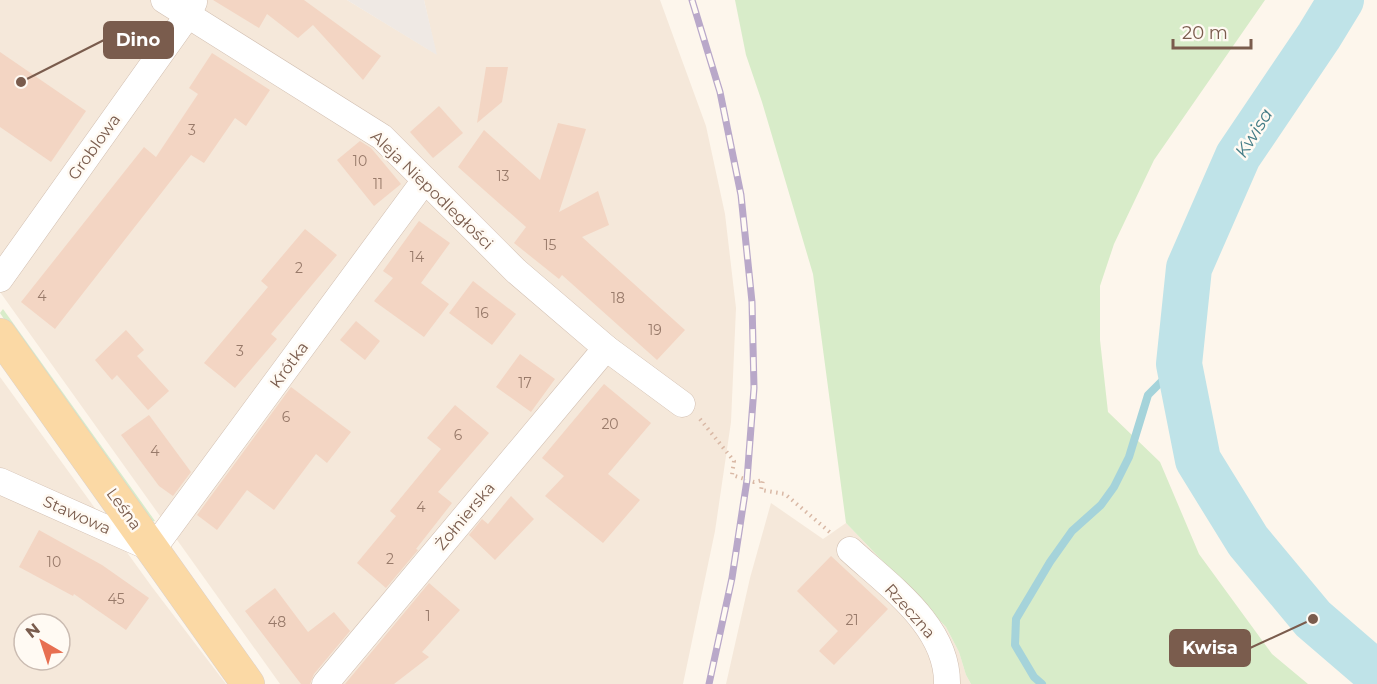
<svg xmlns="http://www.w3.org/2000/svg" width="1377" height="684" font-family="Montserrat,sans-serif">
<style>
.residential{fill:#f5e8da;fill-rule:evenodd}
.industrial{fill:#efe9e4}
.green{fill:#d8ecc9}
.lines{fill:none;stroke-linecap:round;stroke-linejoin:round}
.stream{stroke:#a5d3da;stroke-width:8}
.river{stroke:#bfe3e8;stroke-width:46}
.building{fill:#f3d5c3}
.minor-casing{stroke:#d1beb0;stroke-width:27}
.major-casing{stroke:#dad1cd;stroke-width:34}
.path{stroke:#d9b8a5;stroke-width:4;stroke-dasharray:1.5 4.5;stroke-linecap:butt}
.minor{stroke:#fff;stroke-width:26}
.major{stroke:#fbd9a5;stroke-width:33}
.rail-casing{stroke:#b9a8c9;stroke-width:7}
.rail{stroke:#fffaf3;stroke-width:4.5;stroke-dasharray:14;stroke-linecap:butt}
.labels{text-anchor:middle;dominant-baseline:central;stroke-width:5;stroke-linejoin:round;paint-order:stroke}
.number-label{font-size:14px;fill:#987a6a}
.street-label{font-size:16px;fill:#7a5c4d;stroke:#fffaf3}
.water-label{font-size:18px;font-style:italic;fill:#437c86;stroke:#fffaf3}
.leader{fill:none;stroke:#7a5c4d;stroke-width:2}
.callout-dot{fill:#7a5c4d;stroke:#fffaf3;stroke-width:2}
.callout{fill:#7a5c4d;stroke:#7a5c4d;stroke-width:2}
.callout-label{font-size:18px;text-anchor:middle;font-weight:bold;fill:#fff}
</style>
<rect width="100%" height="100%" fill="#fdf6ec"/>
<!-- residential -->
<g class="residential">
<path d="M0,0H347L436,54L424,0H660L706,126L725,214L736,308L731,422L715,531L683,684H280L0,292Z"/>
<path d="M0,377L152,587L226,684H0ZM24,624H60V660H24Z"/>
<path d="M771,503L823,539L846,523L946,627L959,652L966,675L971,684H726L750,578Z"/>
</g>
<!-- industrial -->
<path class="industrial" d="M347,0H424L437,55Z"/>
<!-- green -->
<g class="green">
<path d="M735,0H1265L1154,160L1114,244L1100,286V340L1108,412L1160,462L1199,554L1272,654L1308,684H971L966,675L959,652L946,627L846,523L813,274L762,102L746,55Z"/>
<path d="M3,309L155,521L151,522L14,334L0,313Z"/>
</g>
<g class="lines">
<!-- stream -->
<path class="stream" d="M1042,684L1034,677L1015,645L1016,619L1050,562L1072,531L1101,505L1114,487L1129,457L1148,395L1179,364"/>
<!-- river -->
<path class="river" d="M1341,0L1319,36L1238,156L1189,268L1179,364L1198,460L1248,541L1313,619L1377,674"/>
</g>
<!-- building -->
<g class="building">
<path d="M213,0H304L381,56L363,80L313,25L298,38L267,14L259,28Z"/>
<path d="M0,52L86,111L51,162L0,127Z"/>
<path d="M212,53L270,90L246,126L235,118L204,163L191,155L55,329L21,302L144,147L156,157L198,94L189,88Z"/>
<path d="M486,67H508L502,102L477,123Z"/>
<path d="M439,106L463,133L433,158L410,132Z"/>
<path d="M558,123L586,129L559,212L598,191L609,225L582,237L685,330L657,360L562,275L559,279L514,243L526,227L458,167L484,130L540,180Z"/>
<path d="M360,141L371,148L401,184L374,206L337,160Z"/>
<path d="M419,221L450,243L421,283L449,304L424,337L374,301L393,278L383,271Z"/>
<path d="M305,229L337,255L271,334L277,339L235,388L204,363L268,287L261,281Z"/>
<path d="M473,281L516,314L492,345L449,313Z"/>
<path d="M356,321L380,341L365,360L340,340Z"/>
<path d="M126,330L144,350L137,356L169,391L148,410L117,375L112,380L95,360Z"/>
<path d="M520,354L555,379L531,412L496,387Z"/>
<path d="M604,384L651,423L608,474L640,500L603,543L545,496L564,476L542,458Z"/>
<path d="M291,387L351,432L327,463L316,454L274,510L247,490L217,530L197,515Z"/>
<path d="M455,405L489,433L438,492L452,503L416,549L418,550L386,588L357,563L396,516L390,511L441,449L427,438Z"/>
<path d="M149,415L191,472L173,496L159,486L121,435Z"/>
<path d="M511,496L534,519L495,560L469,535L482,519L488,524Z"/>
<path d="M39,530L102,565L149,598L126,630L74,594L73,596L19,567Z"/>
<path d="M831,556L888,609L834,665L819,651L838,631L797,591Z"/>
<path d="M429,583L460,610L422,652L429,657L394,684H345Z"/>
<path d="M275,588L308,632L334,612L350,631L314,674L310,684H301L245,611Z"/>
</g>
<g class="lines">
<!-- minor casing -->
<g class="minor-casing">
<g id="minor">
<path d="M164,0L382,137L516,271L606,348L682,404"/>
<path d="M0,279L188,15L194,2"/>
<path d="M0,481L153,549L425,180"/>
<path d="M850,550C889,586 948,626 947,684"/>
<path d="M325,684L606,348"/>
</g>
</g>
<!-- major casing -->
<g class="major-casing">
<path id="major" d="M0,335L248,684"/>
</g>
<!-- path -->
<path class="path" d="M700,419L734,461L732,475L754,482L763,480L761,490L785,494L832,534"/>
<!-- minor -->
<use href="#minor" class="minor"/>
<!-- major -->
<use href="#major" class="major"/>
<!-- rail casing -->
<g class="rail-casing">
<path id="rail" d="M692,0L720,92L741,195L752,302L754,388L747,480L732,578L709,684"/>
</g>
<!-- rail -->
<use href="#rail" class="rail"/>
</g>
<g class="labels">
<!-- number labels -->
<g class="number-label">
<text x="192" y="130">3</text>
<text x="360" y="161">10</text>
<text x="503" y="176">13</text>
<text x="378" y="184">11</text>
<text x="550" y="245">15</text>
<text x="417" y="257">14</text>
<text x="299" y="268">2</text>
<text x="42" y="296">4</text>
<text x="618" y="298">18</text>
<text x="482" y="313">16</text>
<text x="655" y="330">19</text>
<text x="240" y="351">3</text>
<text x="525" y="383">17</text>
<text x="286" y="417">6</text>
<text x="610" y="424">20</text>
<text x="458" y="435">6</text>
<text x="155" y="451">4</text>
<text x="421" y="507">4</text>
<text x="390" y="559">2</text>
<text x="54" y="562">10</text>
<text x="116" y="599">45</text>
<text x="428" y="616">1</text>
<text x="852" y="620">21</text>
<text x="277" y="622">48</text>
</g>
<!-- street labels -->
<g class="street-label">
<text transform="translate(94 147) rotate(-54)">Groblowa</text>
<text transform="translate(432 190) rotate(44)">Aleja Niepodległości</text>
<text transform="translate(289 365) rotate(-54)">Krótka</text>
<text transform="translate(124 509) rotate(54)">Leśna</text>
<text transform="translate(77 515) rotate(24)">Stawowa</text>
<text transform="translate(465 516) rotate(-50)">Żołnierska</text>
<text transform="translate(910 611) rotate(48)">Rzeczna</text>
</g>
<!-- water labels -->
<g class="water-label">
<text transform="translate(1254 133) rotate(-58)">Kwisa</text>
</g>
</g>
<!-- callouts -->
<path class="leader" d="M21 82L104 40M1313 619L1250 648"/>
<g class="callout-dot">
<circle cx="21" cy="82" r="6"/>
<circle cx="1313" cy="619" r="6"/>
</g>
<g class="callout">
<rect x="104" y="22" width="69" height="36" rx="6"/>
<rect x="1170" y="630" width="80" height="36" rx="6"/>
</g>
<g class="callout-label">
<text x="138" y="46">Dino</text>
<text x="1210" y="654">Kwisa</text>
</g>
<!-- north arrow -->
<g transform="translate(42 642) rotate(321)"><circle r="28" fill="#fffaf3" stroke="#cabbb1" stroke-width="1.5"/>
<path d="M0-4.5L10 22L0 15L-10 22Z" fill="#e76f51"/>
<text y="-9" font-size="16" font-weight="bold" text-anchor="middle" fill="#7a5c4d">N</text>
</g>
<!-- scale -->
<path d="M1173 39v9h78v-9" fill="none" stroke="#7a5c4d" stroke-width="3"/>
<text x="1182" y="39" font-size="18" fill="#7a5c4d" stroke="#fffaf3" stroke-width="4.5" paint-order="stroke">20 m</text>
</svg>
